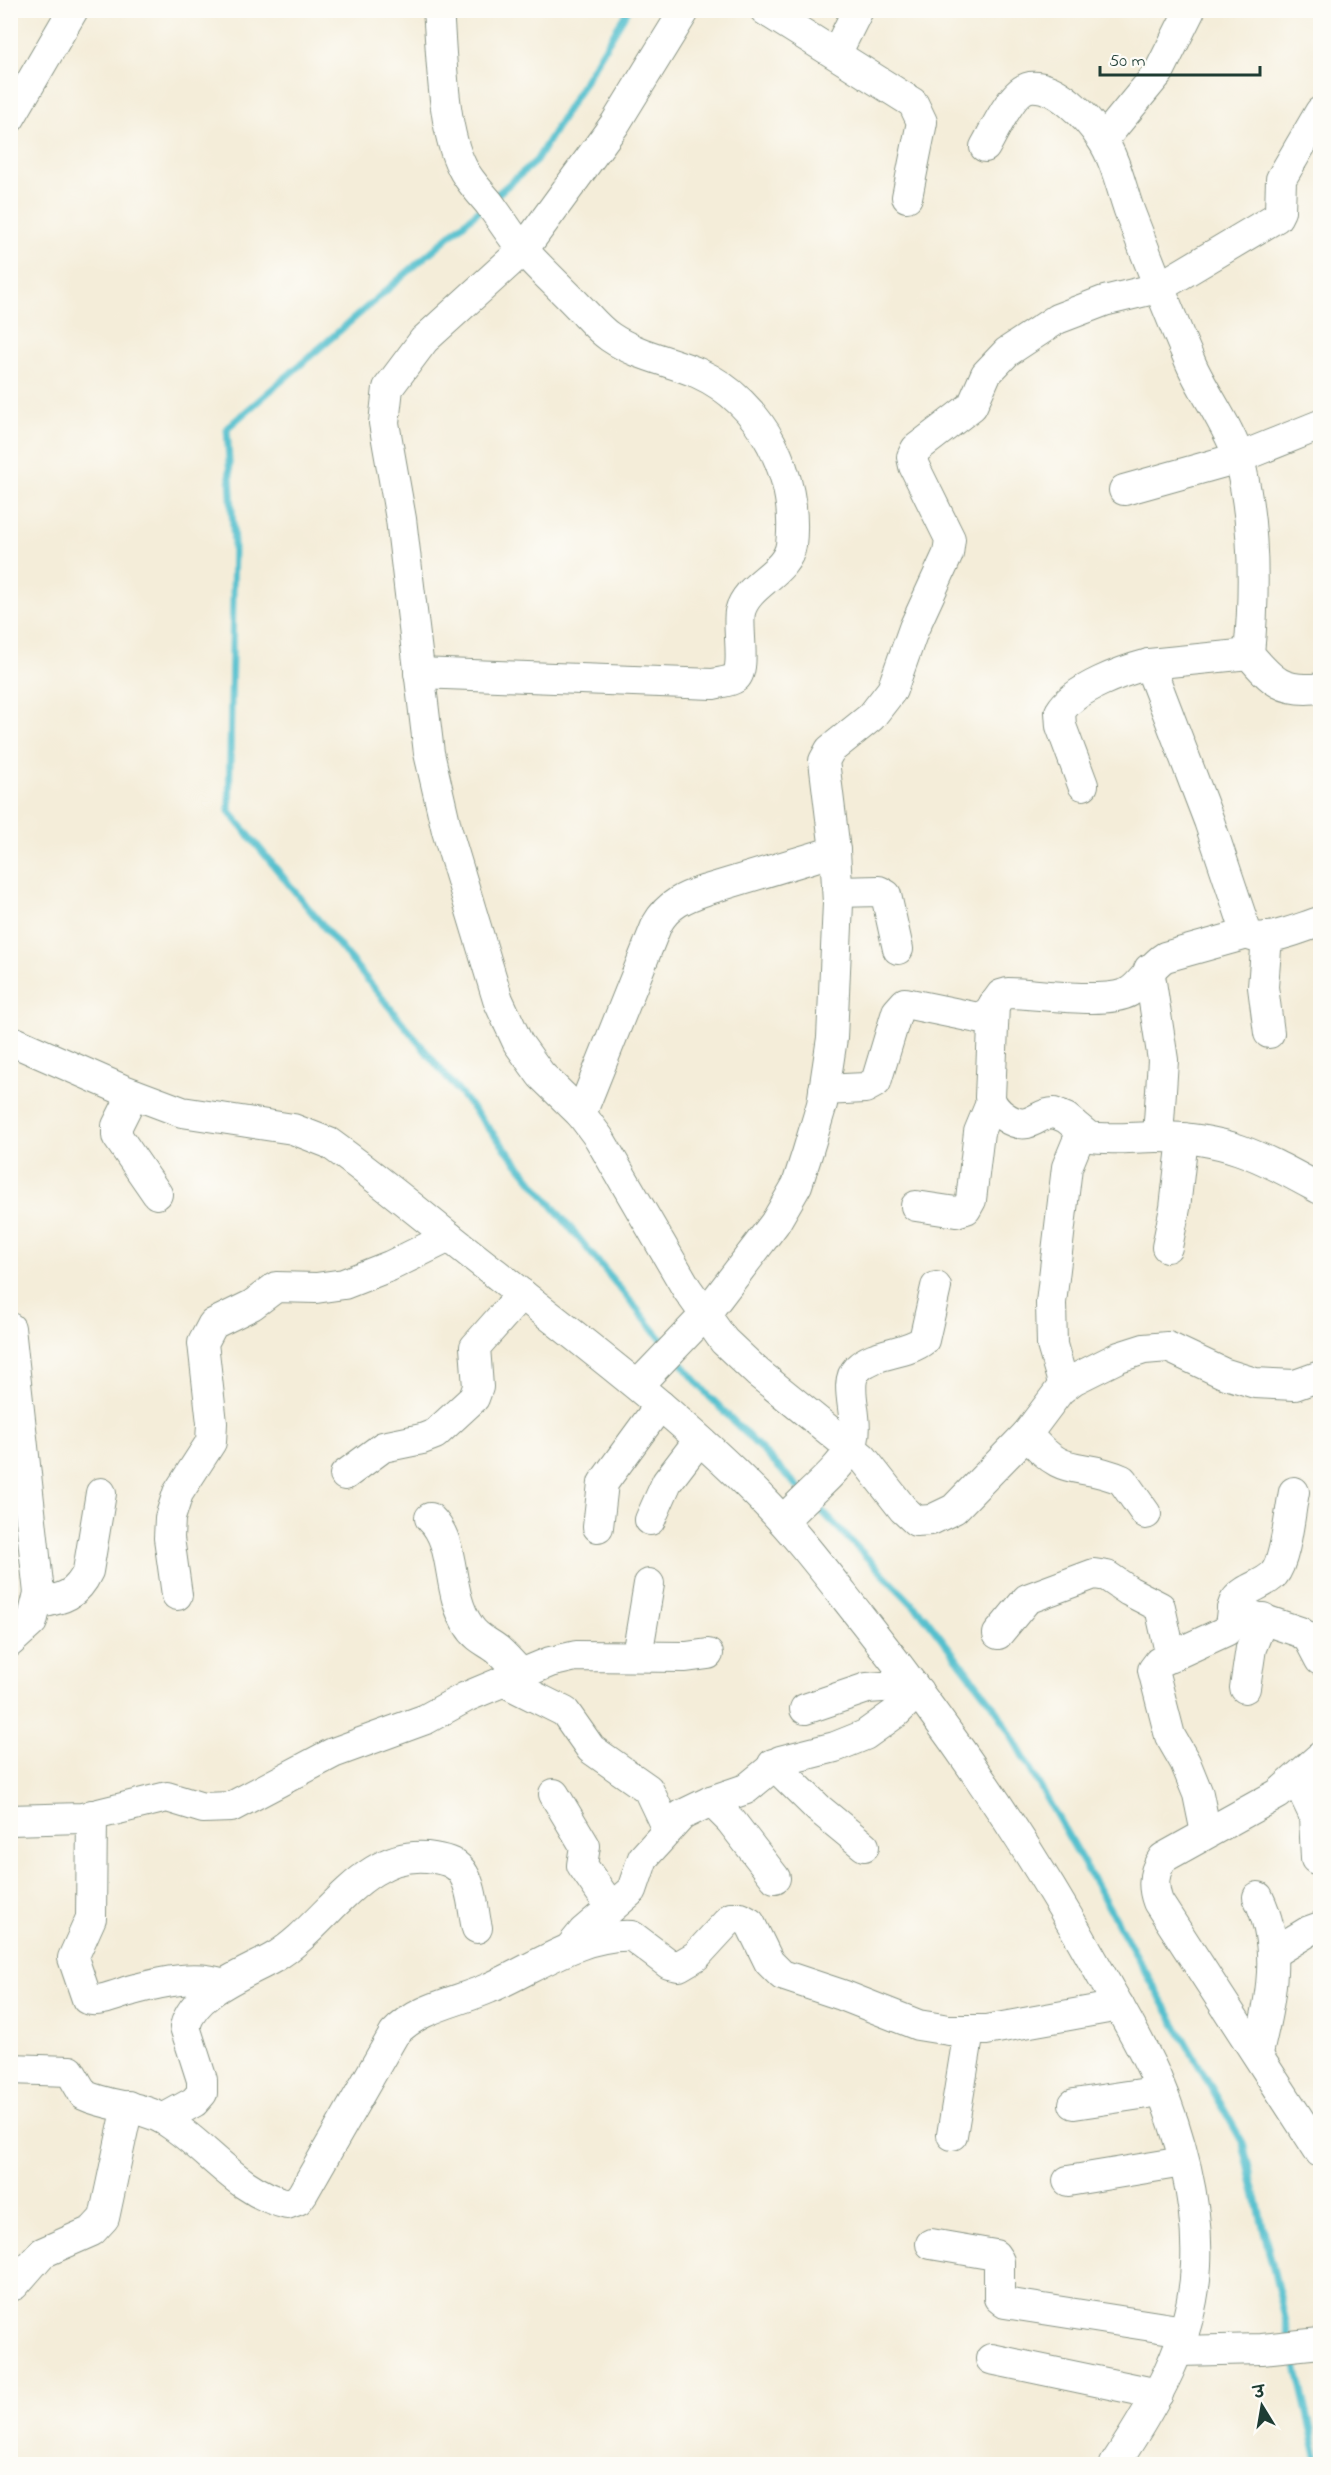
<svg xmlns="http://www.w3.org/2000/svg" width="1331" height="2475" font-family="'Indie Flower','Playpen Sans Deva',sans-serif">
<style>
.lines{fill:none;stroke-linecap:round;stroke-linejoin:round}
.stream{stroke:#54c0ce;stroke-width:7}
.minor-casing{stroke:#8a9586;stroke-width:32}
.minor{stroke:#fff;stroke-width:30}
</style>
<rect width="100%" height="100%" fill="#fdfcf7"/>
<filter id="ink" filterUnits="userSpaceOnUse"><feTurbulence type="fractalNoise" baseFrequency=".0167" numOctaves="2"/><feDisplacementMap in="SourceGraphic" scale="12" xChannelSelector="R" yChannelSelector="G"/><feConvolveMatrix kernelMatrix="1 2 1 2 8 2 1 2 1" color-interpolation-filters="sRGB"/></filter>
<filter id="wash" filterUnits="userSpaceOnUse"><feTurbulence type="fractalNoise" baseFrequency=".008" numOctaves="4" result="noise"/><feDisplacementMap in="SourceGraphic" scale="24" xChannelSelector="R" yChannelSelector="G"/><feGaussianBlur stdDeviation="1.35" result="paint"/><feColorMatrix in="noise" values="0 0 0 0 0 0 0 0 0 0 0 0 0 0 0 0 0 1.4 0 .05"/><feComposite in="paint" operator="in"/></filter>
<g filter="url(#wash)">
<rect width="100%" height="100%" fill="#f4edd9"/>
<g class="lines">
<!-- stream -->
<g class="stream">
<path d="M494,197L536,161L628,10"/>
<path d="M484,206L227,428L234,544L229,811L667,1346"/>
<path d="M676,1357L709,1396L802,1491"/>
<path d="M812,1501L925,1617L996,1709L1243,2143L1290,2339"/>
<path d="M1293,2353L1319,2464"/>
</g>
</g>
</g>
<g filter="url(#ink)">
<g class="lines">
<!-- minor casing -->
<g class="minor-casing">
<g id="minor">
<path d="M685,10L615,124L523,250L424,340L388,388L384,423L401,519L429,753L447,831L498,1000L518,1043L541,1075L581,1114L599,1138L687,1289L724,1341L758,1373L863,1458L903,1509L916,1521L931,1520L954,1509L1027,1434L1060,1390L1073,1380L1119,1357L1144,1349L1168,1347L1223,1373L1255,1383L1295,1385L1320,1376"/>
<path d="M765,10L913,103L922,122L907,197"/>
<path d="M836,54L858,10"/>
<path d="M10,118L73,10"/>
<path d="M1103,140L1159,72L1190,10"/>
<path d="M985,147C994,132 1012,90 1030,87C1056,84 1088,118 1101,138C1115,158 1121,187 1129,210C1149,262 1169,314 1192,366C1204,393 1232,432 1239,459C1255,521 1255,591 1249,654C1272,681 1283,693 1320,688"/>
<path d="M1124,490L1238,458L1320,425"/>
<path d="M1149,664L1249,654"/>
<path d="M419,673L713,684C720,682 729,682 735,678C746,671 737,627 740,612C747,583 787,574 791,545C799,476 762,402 698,373C668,360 638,356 610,337C598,329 588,316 578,306C560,287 541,270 524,251C511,236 501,219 489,203C480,192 468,180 462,167C442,128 442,55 438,10"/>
<path d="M1083,785L1061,726L1060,712C1074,688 1123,671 1149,664L1209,821L1247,934C1266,945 1301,927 1320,922"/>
<path d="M838,892L879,891L886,895L898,949"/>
<path d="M1267,937L1263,987L1269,1033"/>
<path d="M1149,969L1163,1060L1158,1137"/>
<path d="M994,1004L990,1097C992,1111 1013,1126 1027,1123C1037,1120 1043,1113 1054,1113L1066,1118L1089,1137C1111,1140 1135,1137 1157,1137C1227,1137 1261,1157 1320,1189"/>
<path d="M10,1040L121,1089L182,1112L293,1129L329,1143C386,1184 439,1230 495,1273C585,1344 677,1413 758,1495C798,1535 831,1580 866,1624C953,1734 1032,1850 1100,1973C1119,2007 1140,2041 1156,2077C1180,2133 1199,2203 1196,2265C1193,2340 1155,2403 1115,2464"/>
<path d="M824,1090L865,1088L876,1082L897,1012L905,1003L978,1018L988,1013L1001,995L1008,993C1036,993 1106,1005 1129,992C1142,985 1150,966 1165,957L1247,934"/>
<path d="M133,1094L117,1126V1136L157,1194"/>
<path d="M581,1114L657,924C668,904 685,897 706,890L835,851"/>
<path d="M916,1206L956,1212L966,1209L971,1200L979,1132L991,1103"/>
<path d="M1167,1247L1175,1208L1183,1138"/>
<path d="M10,1328L39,1593L32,1622L10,1642"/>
<path d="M638,1385L704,1316L775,1223L797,1185L807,1154L822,1104L832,1038L838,903L835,851L824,761L830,750L871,717L892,690L914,628L948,554L950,539L914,466L912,457L916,449L972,406L986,374L1007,352L1057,319L1104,301L1158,288L1277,217L1280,211L1281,179L1320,112"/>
<path d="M1064,1386L1052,1345L1051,1303L1067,1167L1081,1133"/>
<path d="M1027,1434C1065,1481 1078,1460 1122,1480L1146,1514"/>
<path d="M345,1475L383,1447L422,1439L435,1434L474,1398L478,1387L475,1347L522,1294"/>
<path d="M430,1518C458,1545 445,1591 469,1626C476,1638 488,1642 498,1650C506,1657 513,1665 521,1674"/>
<path d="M650,1520L667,1482L699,1440"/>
<path d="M783,1521C801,1500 838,1472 850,1449C864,1423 841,1386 857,1369C875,1351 905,1355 924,1340L936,1287"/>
<path d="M598,1527L603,1483L660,1405"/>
<path d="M177,1595L169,1538L170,1518L178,1493L211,1442L212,1423L203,1343L213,1324L252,1305L276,1287L316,1288L344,1284L390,1266L449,1237"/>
<path d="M39,1603C63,1599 77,1595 88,1571L101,1493"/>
<path d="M1232,1609L1300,1632L1309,1639L1320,1660"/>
<path d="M998,1634L1027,1599L1094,1574L1107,1576L1129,1591L1160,1607L1171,1657"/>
<path d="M637,1656L649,1584"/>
<path d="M503,1681L565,1712L591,1749L648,1789L667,1829"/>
<path d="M1245,1688L1251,1648L1263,1618"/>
<path d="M805,1709L867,1688L913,1685"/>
<path d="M1320,1757L1278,1794L1163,1858C1153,1872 1152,1886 1158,1902L1320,2152"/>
<path d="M773,1764L819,1809L864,1846"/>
<path d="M1297,1779L1314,1815L1316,1859"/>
<path d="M554,1794L585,1846L582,1865L611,1907"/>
<path d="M711,1801L731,1821L775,1878"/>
<path d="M92,1815L91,1918L73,1958L87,1999C99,2004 122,1992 136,1989C162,1982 197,1974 223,1984"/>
<path d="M10,1820L82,1818L167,1797L203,1808L231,1807L333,1753L426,1719L466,1697L550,1662L576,1656L686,1657L708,1654"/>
<path d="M1206,1833L1198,1794L1185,1762L1170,1736L1153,1670L1159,1662L1226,1631C1234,1622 1229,1611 1235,1601C1245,1587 1263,1586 1274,1574C1286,1560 1290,1511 1294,1492"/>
<path d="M570,1948L583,1932L632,1890L643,1858L682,1815L711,1801L746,1789L780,1761L835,1747L865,1735L897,1712L918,1691"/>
<path d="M1273,1953L1309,1931L1320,1927"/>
<path d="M1258,2053C1270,2001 1283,1948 1258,1897"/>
<path d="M10,2069L70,2071L84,2095C109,2107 138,2105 163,2119C207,2145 235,2191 287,2204L298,2200L303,2193L394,2034C418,2007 458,2002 489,1988C534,1969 581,1933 632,1936L669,1964L679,1966L696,1956L731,1918H741L750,1923L769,1962L782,1975L842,1995L918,2025L949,2030H986L1119,2006"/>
<path d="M1074,2104L1161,2091"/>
<path d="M163,2119L194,2102L202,2093V2080L185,2027C193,1992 245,1974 273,1958C327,1927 363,1846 434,1858C446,1860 458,1863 464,1875C473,1890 473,1912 477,1928"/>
<path d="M952,2135L969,2031"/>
<path d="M1068,2181L1183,2162"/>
<path d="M931,2244L995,2255L999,2261V2298L1005,2303L1184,2331"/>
<path d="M14,2285L42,2253L92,2231L104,2218L128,2106"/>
<path d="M1179,2351L1262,2349L1320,2343"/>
<path d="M991,2359L1158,2394"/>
</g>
</g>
<!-- minor -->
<use href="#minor" class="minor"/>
</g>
</g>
<!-- margin -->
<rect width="1331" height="2475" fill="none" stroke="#fdfcf7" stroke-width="36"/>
<!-- north arrow -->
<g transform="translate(1262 2406) rotate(349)" stroke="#fdfcf7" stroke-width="4.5" paint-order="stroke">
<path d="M0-4.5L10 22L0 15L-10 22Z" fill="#1f3d34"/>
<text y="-9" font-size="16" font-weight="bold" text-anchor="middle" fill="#1f3d34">उ</text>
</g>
<!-- scale -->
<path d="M1100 66v9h160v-9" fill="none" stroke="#1f3d34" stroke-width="3"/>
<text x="1109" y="66" font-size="18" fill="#1f3d34" stroke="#fdfcf7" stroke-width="4.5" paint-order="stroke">50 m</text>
</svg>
